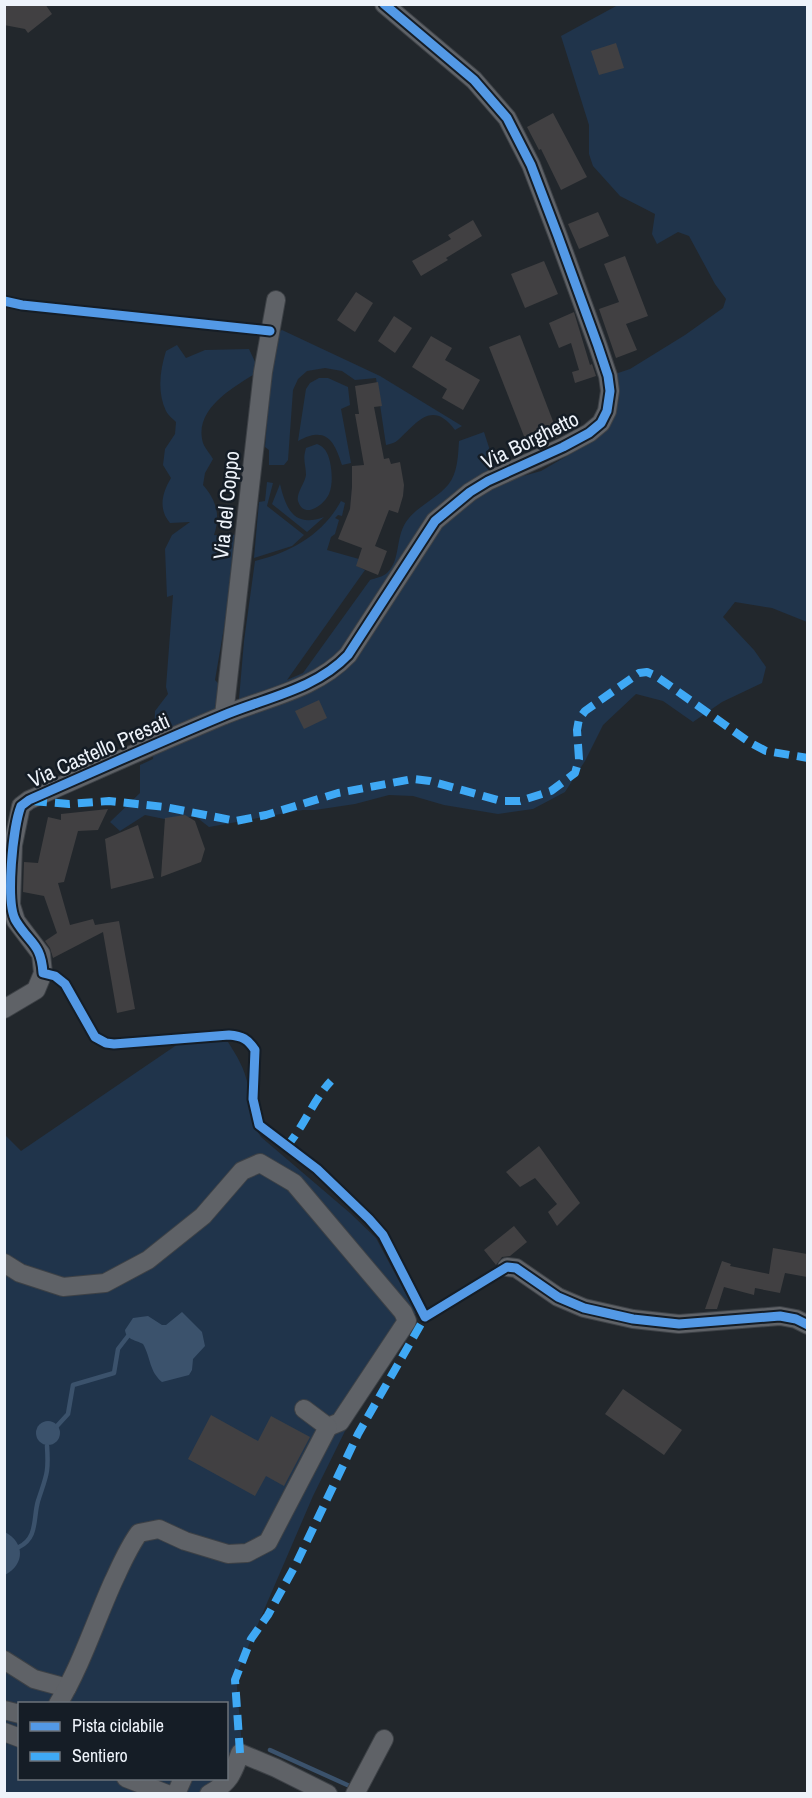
<svg xmlns="http://www.w3.org/2000/svg" width="812" height="1798" font-family="'Archivo Narrow',sans-serif">
<style>
.green{fill:#20344b;fill-rule:evenodd}
.water{fill:#3b526c}
.lines{fill:none;stroke-linecap:round;stroke-linejoin:round}
.stream{stroke:#3b526c;stroke-width:4.5}
.building{fill:#414042}
.minor-casing{stroke:#3d4146;stroke-width:20}
.minor{stroke:#5f6267;stroke-width:18}
.quiet{stroke:#3fa9f5;stroke-width:8;stroke-dasharray:15 8;stroke-linecap:butt}
.cycleway-casing{stroke:#151d26;stroke-width:13}
.cycleway{stroke:#5399e6;stroke-width:9}
.labels{text-anchor:middle;dominant-baseline:central;stroke-width:5;stroke-linejoin:round;paint-order:stroke}
.street-label{font-size:21px;fill:#eef3fa;stroke:#151d26}
</style>
<rect width="100%" height="100%" fill="#22272c"/>
<!-- green -->
<g class="green">
<path d="M618,5H807V622L772,608L735,602L723,617L754,650L766,667L762,683L722,702L693,722L663,701L636,694L603,725L585,761L565,792L533,809L498,814L444,805L413,796L389,795L355,804L315,810H303L209,827L195,816L169,820L145,815L120,831L110,822L140,793V765L153,759L155,711L168,694L166,687L173,595L167,597L165,549L172,535L190,522L170,523C158,509 162,493 171,478L163,465L165,449L175,434L176,422C173,419 168,415 166,411C157,392 160,370 166,351L177,345L186,358L205,350L249,349L257,366L256,373C234,387 193,409 203,443C205,448 210,454 213,459L205,473L203,485C216,500 221,515 214,535L225,536L240,534L215,680L234,700L239,699L244,641L255,561C292,552 323,534 341,501L345,503L342,516L338,515L335,518L339,520L335,534L331,537L327,550L359,559L357,566L365,570L287,680L303,673L370,580C375,578 383,577 387,573C402,559 394,535 409,518C420,505 437,498 448,485C458,473 458,455 459,441L484,432L496,469L509,480L541,471L591,442L611,423L619,400L615,374L630,369L685,335L723,308L726,299L715,284L689,236L678,232L657,244L652,234L655,214L620,196L593,166L589,154V125L561,36Z"/>
<path d="M282,330L380,376L462,426L455,430C432,399 417,423 398,440C395,443 390,444 386,445L376,378L355,380L342,371L325,368L307,371L298,379L293,390L288,460L284,465H269V450L265,447L274,335Z"/>
<path d="M319,378H328L348,387L350,405L341,409L351,463L342,465C334,440 326,426 298,441L306,389L310,383Z"/>
<path d="M317,444C325,447 328,453 330,462C332,472 333,484 329,494C324,505 304,520 298,501C296,493 305,483 306,475C306,467 303,460 305,452L306,448Z"/>
<path d="M267,482L273,483L267,506L304,535L292,546L254,558L259,502L265,501Z"/>
<path d="M280,484C286,509 294,528 324,517L307,532L272,504Z"/>
<path d="M181,1042H228C237,1056 245,1069 248,1086C252,1104 250,1121 261,1137L350,1213L376,1238L416,1313L348,1425L313,1496L236,1675L243,1758L223,1793H5L4,1134L21,1151ZM20,1704H226V1778H20Z"/>
</g>
<!-- water -->
<g class="water">
<path d="M182,1312L202,1332L205,1346L193,1359L192,1370L189,1375L162,1382C149,1371 151,1358 143,1344C136,1340 126,1340 125,1330L133,1318L148,1316L162,1325H166Z"/>
<circle cx="48" cy="1433" r="12"/>
<path d="M5,1532C25,1543 25,1564 5,1575Z"/>
</g>
<g class="lines">
<!-- stream -->
<g class="stream">
<path d="M57,1426L68,1414L73,1385L114,1373L118,1349L128,1336"/>
<path d="M19,1547C38,1538 33,1518 38,1501C46,1476 49,1474 47,1446"/>
<path d="M270,1750L354,1788"/>
</g>
</g>
<!-- building -->
<g class="building">
<path d="M4,4H45L52,14L28,33L25,29L4,25Z"/>
<path d="M616,43L624,68L599,75L591,51Z"/>
<path d="M553,113L587,177L561,190L541,149L539,150L527,127Z"/>
<path d="M598,212L609,236L579,249L568,224Z"/>
<path d="M473,220L482,236L446,258L448,260L421,276L412,261L451,239L448,235Z"/>
<path d="M625,256L648,316L626,324L637,350L616,358L599,309L619,302L604,264Z"/>
<path d="M544,261L558,294L525,308L511,274Z"/>
<path d="M356,292L373,303L355,332L337,320Z"/>
<path d="M574,312L590,365L592,364L596,376L575,383L572,372L579,370L571,343L559,348L549,323Z"/>
<path d="M394,316L412,328L395,353L378,341Z"/>
<path d="M520,335L559,437L529,449L489,347Z"/>
<path d="M431,336L452,348L445,360L480,380L463,410L442,398L447,389L412,367Z"/>
<path d="M378,382L382,406L374,407L384,459L389,458L391,464L400,462L404,485L403,496L398,513L389,510L375,546L387,551L378,575L356,566L362,548L338,539L350,509L352,487V466L364,465L355,414H359L355,386Z"/>
<path d="M319,700L327,718L304,729L295,711Z"/>
<path d="M108,809L98,830L78,831L64,882L58,883L70,925L93,919L95,925L119,921L135,1009L117,1013L103,932L53,958L50,948L45,941L57,933L44,896L23,892L24,862L38,863L48,817L61,820V814Z"/>
<path d="M185,815L195,821L205,849L201,862L161,877L165,818Z"/>
<path d="M138,825L154,878L111,889L105,839Z"/>
<path d="M539,1146L580,1203L557,1226L548,1212L557,1204L535,1178L520,1187L506,1172Z"/>
<path d="M514,1226L527,1242L510,1256L502,1257L496,1265L484,1250Z"/>
<path d="M773,1248L807,1254V1277L785,1273L780,1293L755,1288L754,1295L724,1287L717,1309H705L722,1261L731,1264L730,1266L769,1274Z"/>
<path d="M623,1389L682,1430L664,1455L605,1414Z"/>
<path d="M211,1415L258,1441L271,1416L310,1437L284,1486L266,1476L255,1496L188,1459Z"/>
</g>
<g class="lines">
<!-- minor casing -->
<g class="minor-casing">
<g id="minor">
<path d="M224,715L263,372L276,300"/>
<path d="M4,1009L36,990L43,973L41,954L16,921L11,905L13,845L21,806L29,800C93,772 157,743 222,716C264,698 315,690 348,655L435,521L470,492L488,481L563,447L589,433L601,423L607,411L610,391L608,376L598,346L558,236L531,165L507,118L474,80L384,4"/>
<path d="M4,1263L20,1273L63,1287L105,1283L148,1260L203,1216L242,1171L260,1163L294,1183L403,1312L407,1321L340,1422L328,1427"/>
<path d="M507,1267L516,1268L558,1297L584,1308L633,1319L679,1324L780,1316L796,1319L808,1325"/>
<path d="M4,1660L34,1679L67,1688"/>
<path d="M58,1704C81,1666 95,1622 113,1582C121,1565 128,1548 139,1533L159,1529L185,1541L228,1554L247,1553L268,1542L328,1427L304,1409"/>
<path d="M4,1710L20,1714"/>
<path d="M4,1732L20,1738"/>
<path d="M126,1778L167,1794"/>
<path d="M176,1794L183,1778"/>
<path d="M209,1794C229,1783 233,1774 240,1753L276,1768L328,1794"/>
<path d="M355,1794L384,1739"/>
</g>
</g>
<!-- minor -->
<use href="#minor" class="minor"/>
<!-- quiet -->
<g class="quiet">
<path d="M32,801L69,804L109,801L165,807L236,821L266,815L338,793L413,779L430,781L501,801H520L551,791L575,773L579,759L577,730L579,719L585,711L639,673L647,672L656,676L749,742L766,751L808,758"/>
<path d="M286,1147C304,1127 313,1100 331,1081"/>
<path d="M240,1753L235,1680L251,1639L268,1615L296,1564L358,1434L425,1317"/>
</g>
<!-- cycleway casing -->
<g class="cycleway-casing">
<g id="cycleway">
<path d="M384,4L474,80L507,118L531,165L558,236L598,346L608,376L610,391L607,411L601,423L589,433L563,447L488,481L470,492L435,521L348,655C315,690 264,698 222,716C157,743 93,772 29,800L21,806C13,826 5,903 16,921C30,944 41,943 43,973L55,976L65,984L95,1037L106,1043L114,1044L229,1035C242,1036 248,1039 255,1050L253,1099L259,1125L317,1169L369,1219L383,1235L425,1317L507,1267L516,1268L558,1297L584,1308L633,1319L679,1324L780,1316L796,1319L808,1325"/>
<path d="M4,301L22,305L270,331"/>
</g>
</g>
<!-- cycleway -->
<use href="#cycleway" class="cycleway"/>
</g>
<g class="labels">
<!-- street labels -->
<g class="street-label">
<text transform="translate(530 440) rotate(-26)">Via Borghetto</text>
<text transform="translate(226 505) rotate(-84)">Via del Coppo</text>
<text transform="translate(99 750) rotate(-24)">Via Castello Presati</text>
</g>
</g>
<!-- border -->
<rect width="812" height="1798" fill="none" stroke="#eef3fa" stroke-width="12"/>
<!-- legend -->
<rect x="18" y="1702" width="210" height="78" fill="#151d26" stroke="#6c737b" stroke-width="1.5"/>
<rect x="30" y="1722" width="30" height="9" fill="#5399e6" stroke="#6c737b" stroke-width="1.5"/>
<text x="72" y="1732" font-size="18" fill="#eef3fa">Pista ciclabile</text>
<rect x="30" y="1752" width="30" height="9" fill="#3fa9f5" stroke="#6c737b" stroke-width="1.5"/>
<text x="72" y="1762" font-size="18" fill="#eef3fa">Sentiero</text>
</svg>
